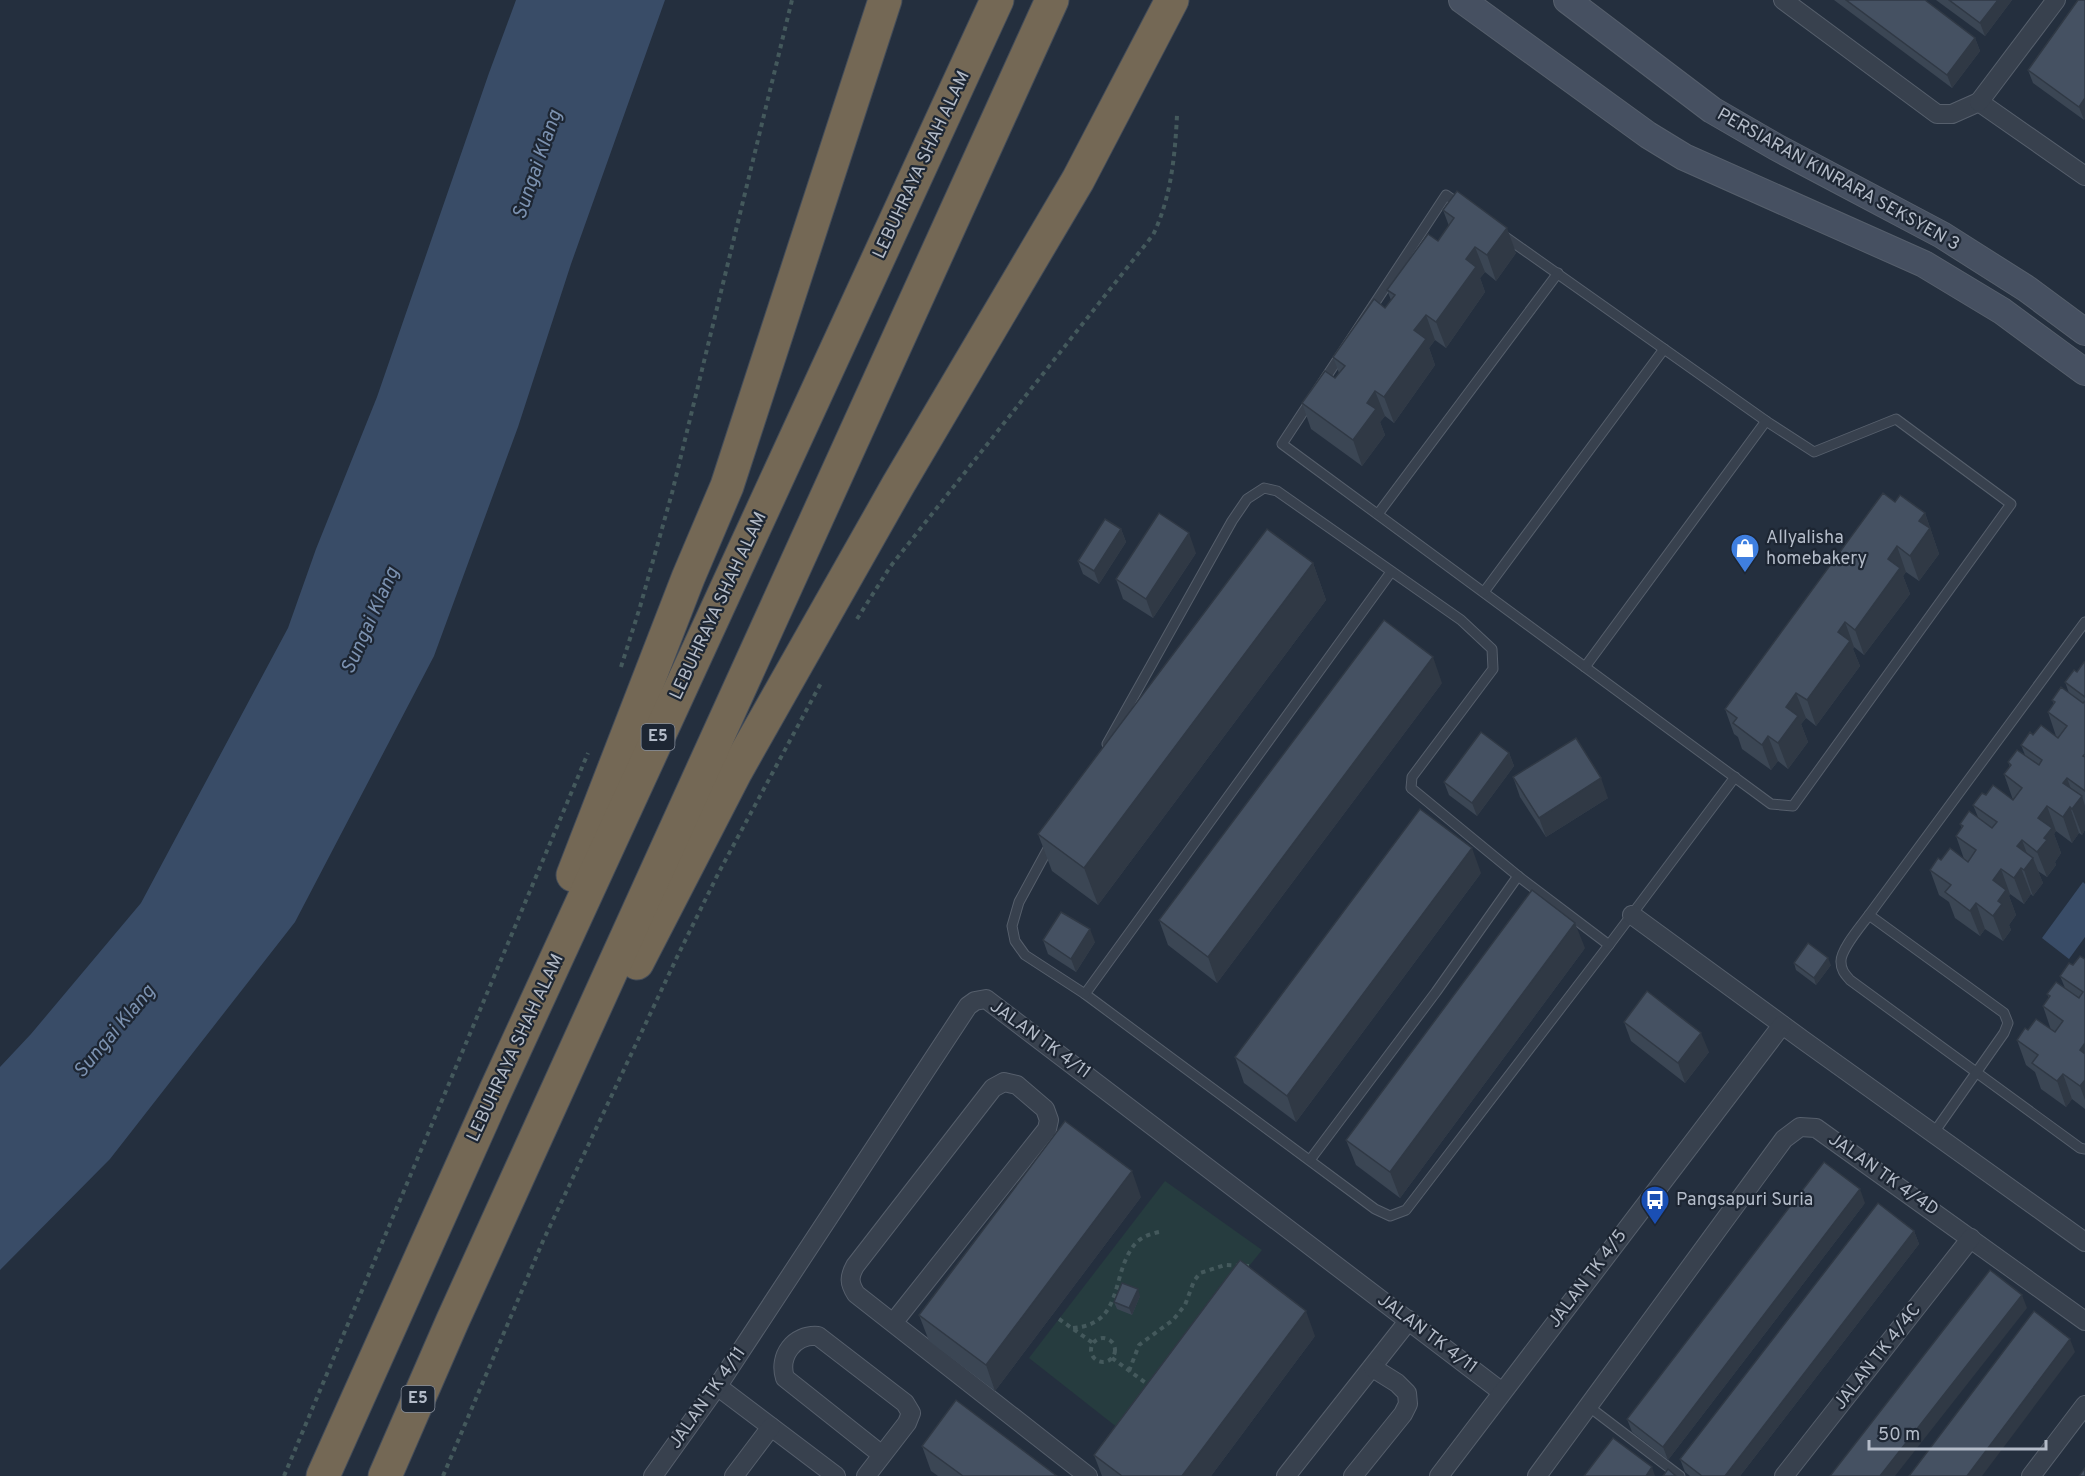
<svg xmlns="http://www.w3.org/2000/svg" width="2085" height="1476" font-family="Overpass,sans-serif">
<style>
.green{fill:#263c3f}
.water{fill:#394c67}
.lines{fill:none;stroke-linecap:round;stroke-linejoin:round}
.service-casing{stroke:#565f6c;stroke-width:11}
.minor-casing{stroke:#565f6c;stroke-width:20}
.secondary-casing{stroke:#565f6c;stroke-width:28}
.motorway-casing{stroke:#434c59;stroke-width:35}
.path{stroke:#44595c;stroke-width:4;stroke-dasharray:4.5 4.5;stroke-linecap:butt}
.service{stroke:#38414e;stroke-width:9}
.minor{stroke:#38414e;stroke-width:18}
.secondary{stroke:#465061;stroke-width:26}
.motorway{stroke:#746855;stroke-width:33}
.wall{fill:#3b4654}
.shaded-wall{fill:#303945}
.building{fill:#455162;stroke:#303945;stroke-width:1.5}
.labels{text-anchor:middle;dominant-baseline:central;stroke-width:4.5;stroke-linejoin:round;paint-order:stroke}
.shield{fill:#1d2633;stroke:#878f9c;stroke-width:1.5}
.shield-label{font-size:16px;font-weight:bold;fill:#b4bcc9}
.street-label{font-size:18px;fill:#b4bcc9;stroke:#1d2633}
.poi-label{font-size:18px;fill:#b4bcc9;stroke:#1d2633;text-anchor:start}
.water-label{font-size:20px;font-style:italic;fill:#7c92b1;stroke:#1d2633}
</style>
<rect width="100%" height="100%" fill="#242f3e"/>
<!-- green -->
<path class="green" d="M1165,1181L1262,1250L1118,1428L1029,1358Z"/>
<!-- water -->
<g class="water">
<path d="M516,0H665L571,264L518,427L434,656L295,922L110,1159L0,1270V1067L31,1034L141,903L288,628L316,549L377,397L489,73Z"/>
<path d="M2083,882L2085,884V937L2069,959L2042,938Z"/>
</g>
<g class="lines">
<!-- service casing -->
<g class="service-casing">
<g id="service">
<path d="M1446,195L1766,421L1814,452L1896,419L2011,504L1793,806L1771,804L1282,444Z"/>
<path d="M1378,514L1558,273"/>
<path d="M1391,572L1085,994L1375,1209L1390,1216L1406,1210L1609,945L1735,777"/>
<path d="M1484,592L1664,349"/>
<path d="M1585,667L1766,421"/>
<path d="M1107,744L1232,521L1247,499L1264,488L1277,491L1461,620L1492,649L1493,669L1412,777L1411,788L1518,876L1609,945"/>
<path d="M1050,845L1019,902L1012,926L1015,941L1025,955L1085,994"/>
<path d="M1869,915C1861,926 1840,950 1841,962C1841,970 1845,974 1850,980L2080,1148L2085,1149"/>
<path d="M1933,1134L2004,1033L2008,1023L2004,1013L1869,915L2085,622"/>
<path d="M1310,1160L1436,992L1518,876"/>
<path d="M1588,1406L1680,1476"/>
</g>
</g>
<!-- minor casing -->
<g class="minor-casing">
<g id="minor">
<path d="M1783,0L1937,114H1952L1979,102"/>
<path d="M1979,102L2085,176"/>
<path d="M1979,102L2056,0"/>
<path d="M1632,915L1803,1040L2085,1242"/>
<path d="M893,1323L1047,1129L1049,1120L1045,1109L1017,1085L1004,1082L993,1088L855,1266C849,1277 849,1283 856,1294L1088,1476"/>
<path d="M717,1386L836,1476"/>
<path d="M653,1476L723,1378L968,1006L975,1001L986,999L1502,1392"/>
<path d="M734,1476L771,1427"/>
<path d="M866,1476L907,1423L911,1413L905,1403L818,1336C794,1334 778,1356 785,1378L882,1455"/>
<path d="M1286,1476L1409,1320"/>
<path d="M1353,1476L1403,1414L1408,1404L1407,1393L1397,1383L1373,1368"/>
<path d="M1439,1476L1782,1025"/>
<path d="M1537,1476L1784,1139L1800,1127L1816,1128L2085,1321"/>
<path d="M1784,1476L1971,1238"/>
<path d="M2031,1476L2085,1405"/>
</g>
</g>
<!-- secondary casing -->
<g class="secondary-casing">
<g id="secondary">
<path d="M1462,0L1648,135L1684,157L1924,264L2002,311L2085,372"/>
<path d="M1567,0L1712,110L1776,147L1942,235L2027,289L2085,332"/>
</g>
</g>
<!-- motorway casing -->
<g class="motorway-casing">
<g id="motorway">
<path d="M573,875L688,578L727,486L885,0"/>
<path d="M637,963L736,771L898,485L1078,180L1172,0"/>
<path d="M323,1476L495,1092L997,0"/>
<path d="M385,1476L452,1322L1052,0"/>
</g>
</g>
<!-- path -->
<g class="path">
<path d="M857,619L890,567L1153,235C1171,198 1175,156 1177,115"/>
<path d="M621,667L640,607L672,493L792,0"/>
<path d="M1059,1319L1093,1343"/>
<path d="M1073,1328C1125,1324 1110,1274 1135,1244C1141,1237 1150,1234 1159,1232"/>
<circle cx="1103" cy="1350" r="12"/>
<path d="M1112,1358L1150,1386"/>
<path d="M1129,1371L1139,1345L1173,1320L1185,1305L1194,1281L1200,1273L1225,1265L1249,1266"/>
<path d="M284,1476L588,753"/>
<path d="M443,1476L543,1241L678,955L719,872L821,683"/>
</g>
<!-- service -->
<use href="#service" class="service"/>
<!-- minor -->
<use href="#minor" class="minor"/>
<!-- secondary -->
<use href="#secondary" class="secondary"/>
<!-- motorway -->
<use href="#motorway" class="motorway"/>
</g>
<!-- wall -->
<g class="wall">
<path d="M1834,0H1925L1975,38L1980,51L1952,88Z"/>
<path d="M1936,0H2012L1985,36Z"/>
<path d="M2085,0V118L2084,120L2033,83L2028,70Z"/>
<path d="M1443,210L1516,253L1496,281L1485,272L1480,278L1485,292L1446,348L1435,340L1429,348L1435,365L1394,423L1385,416L1380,422L1385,435L1362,466L1311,429L1302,403L1335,378L1339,373L1333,357L1385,308L1391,300L1387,290L1438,241L1449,226Z"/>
<path d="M1895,502L1925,513L1939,554L1919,581L1906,572L1903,576L1910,594L1864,655L1854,647L1853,649L1860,666L1816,726L1806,718L1801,724L1808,742L1788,769L1778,761L1771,770L1742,749L1738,737L1734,734L1725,709Z"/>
<path d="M1121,529L1126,542L1099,584L1083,574L1078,561Z"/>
<path d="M1196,553L1153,618L1123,599L1116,579Z"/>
<path d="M1313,563L1326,600L1098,905L1052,871L1038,834Z"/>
<path d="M2085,662V830L2082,835L2079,833L2072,843L2056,831L2054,834L2061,853L2055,862L2056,865L2047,877L2038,871L2043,883L2033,896L2031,894L2024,904L2010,894L2009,896L2016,915L2009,925L2011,930L2003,941L1985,929L1980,936L1955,918L1949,902L1939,895L1930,870L1941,860L1964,859L1956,836L1962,828L1960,824L1978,817L1973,805L1986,795L2013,800L2004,774L2010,767L2008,762L2025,755L2021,745L2033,735L2056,736L2048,712L2054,704L2052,700L2069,693L2065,682L2077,672Z"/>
<path d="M1442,683L1217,983L1168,945L1159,920Z"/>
<path d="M1509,753L1514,766L1477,816L1449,795L1444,782Z"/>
<path d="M1513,777L1608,798L1546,837L1520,797Z"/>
<path d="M1481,873L1296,1122L1244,1083L1235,1057Z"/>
<path d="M1043,940L1095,942L1076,972L1048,954Z"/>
<path d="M1585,948L1400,1198L1356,1165L1346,1140Z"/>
<path d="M2085,959V1109L2072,1099L2066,1107L2041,1089L2035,1072L2026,1065L2017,1040L2028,1030H2051L2043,1006L2049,998L2047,994L2065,988L2060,976L2073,965Z"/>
<path d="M1794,963L1831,965L1816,985L1796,970Z"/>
<path d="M1624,1022L1709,1052L1685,1083L1631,1041Z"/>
<path d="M1141,1197L995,1391L929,1341L919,1315Z"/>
<path d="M1865,1203L1668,1460L1632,1432L1627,1419Z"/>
<path d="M1914,1231L1919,1244L1740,1476H1690L1685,1472L1680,1459Z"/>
<path d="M1140,1296L1132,1315L1117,1309L1114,1302Z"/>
<path d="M1315,1336L1211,1476H1102L1094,1455Z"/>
<path d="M922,1446L1057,1476H938L931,1471Z"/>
</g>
<!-- shaded-wall -->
<g class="shaded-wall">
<path d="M1998,0H2012L1985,36L1980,23Z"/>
<path d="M1975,38L1980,51L1952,88L1947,75Z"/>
<path d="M2085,98V118L2084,120L2079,107Z"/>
<path d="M1507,228L1516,253L1496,281L1487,255Z"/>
<path d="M1475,247L1485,272L1480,278L1485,292L1446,348L1436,322L1466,259Z"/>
<path d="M1426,315L1435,340L1429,348L1435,365L1394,423L1384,397L1414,330Z"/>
<path d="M1375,391L1385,416L1380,422L1385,435L1362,466L1353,440L1367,403Z"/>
<path d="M1925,513L1939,554L1919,581L1910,556L1919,521Z"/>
<path d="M1121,529L1126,542L1099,584L1094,571Z"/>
<path d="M1189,533L1196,553L1153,618L1146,599Z"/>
<path d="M1897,546L1906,572L1903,576L1910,594L1864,655L1855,630L1888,559Z"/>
<path d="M1313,563L1326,600L1098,905L1084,868Z"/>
<path d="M1845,622L1854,647L1853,649L1860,666L1816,726L1807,700L1838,632Z"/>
<path d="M1433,657L1442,683L1217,983L1208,957Z"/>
<path d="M1796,693L1806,718L1801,724L1808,742L1788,769L1778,743L1786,707Z"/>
<path d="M1768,736L1778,761L1771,770L1762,745Z"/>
<path d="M1509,753L1514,766L1477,816L1472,803Z"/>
<path d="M1601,778L1608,798L1546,837L1539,818Z"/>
<path d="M2067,778L2076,803L2063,783Z"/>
<path d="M2082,796L2085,806V830L2082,835L2072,809Z"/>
<path d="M2047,806L2056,831L2054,834L2061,853L2055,862L2056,865L2047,877L2037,852L2038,818Z"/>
<path d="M2070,807L2079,833L2072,843L2063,817Z"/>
<path d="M2022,840L2030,862L2033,858L2043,883L2033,896L2024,870L2017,846Z"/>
<path d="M1472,848L1481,873L1296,1122L1287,1096Z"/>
<path d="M2021,868L2031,894L2024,904L2014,878Z"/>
<path d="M2001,869L2010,894L2009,896L2016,915L2009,925L2011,930L2003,941L1993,916V880Z"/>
<path d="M1976,903L1985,929L1980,936L1970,911Z"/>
<path d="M1575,923L1585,948L1400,1198L1390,1172Z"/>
<path d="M1090,929L1095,942L1076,972L1071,959Z"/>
<path d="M1828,958L1831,965L1816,985L1814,978Z"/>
<path d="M1701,1033L1709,1052L1685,1083L1678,1063Z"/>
<path d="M2085,1043V1065L2080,1050Z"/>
<path d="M2063,1074L2072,1099L2066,1107L2057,1081Z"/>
<path d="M2085,1080V1100L2080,1086Z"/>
<path d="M1132,1171L1141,1197L995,1391L986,1365Z"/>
<path d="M1860,1189L1865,1203L1668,1460L1663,1447Z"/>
<path d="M1914,1231L1919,1244L1740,1476H1725Z"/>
<path d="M1138,1289L1140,1296L1132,1315L1129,1308Z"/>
<path d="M2022,1295L2027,1308L1895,1476H1880Z"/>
<path d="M1306,1311L1315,1336L1211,1476H1182Z"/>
<path d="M2070,1339L2075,1352L1982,1476H1967Z"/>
<path d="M1652,1467L1655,1476H1646Z"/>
</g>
<!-- building -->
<g class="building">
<path d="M1846,0H1925L1975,38L1947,75Z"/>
<path d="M1949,0H1998L1980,23Z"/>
<path d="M2078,0H2085V98L2079,107L2028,70Z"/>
<path d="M1457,191L1507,228L1487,255L1475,247L1466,259L1476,267L1436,322L1426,315L1414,330L1426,339L1384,397L1375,391L1367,403L1376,409L1353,440L1302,403L1325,371L1335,378L1345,366L1333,357L1374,299L1385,308L1395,295L1387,290L1428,234L1438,241L1454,218L1443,210Z"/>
<path d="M1883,493L1895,502L1900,495L1925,513L1919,521L1930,528L1910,556L1897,546L1888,559L1900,568L1855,630L1845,622L1838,632L1850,641L1807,700L1796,693L1786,707L1798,716L1778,743L1768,736L1762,745L1733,723L1737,718L1725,709Z"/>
<path d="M1159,513L1189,533L1146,599L1116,579Z"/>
<path d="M1105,519L1121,529L1094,571L1078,561Z"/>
<path d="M1267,529L1313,563L1084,868L1038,834Z"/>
<path d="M1384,620L1433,657L1208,957L1159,920Z"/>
<path d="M2084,662H2085V697L2065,682L2074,670L2077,672Z"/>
<path d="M2061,687L2083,703L2085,701V754L2083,756L2085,757V791L2067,778L2063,783L2082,796L2072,809L2070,807L2063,817L2047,806L2038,818L2052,828L2044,838L2047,840L2037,852L2022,840L2017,846L2033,858L2024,870L2021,868L2014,878L2001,869L1993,880L2006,890L1998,901L2002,904L1993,916L1976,903L1970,911L1945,892L1951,885L1930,870L1938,858L1941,860L1950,848L1968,862L1976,850L1956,836L1963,826L1960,824L1969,811L1992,828L1997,822L1973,805L1982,793L1986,795L1993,785L2013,800L2022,788L2004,774L2011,765L2008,762L2017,750L2039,765L2042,760L2021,745L2030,732L2033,735L2041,725L2058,738L2067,726L2048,712L2055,702L2052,700Z"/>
<path d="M1481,732L1509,753L1472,803L1444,782Z"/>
<path d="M1576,738L1601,778L1539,818L1513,777Z"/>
<path d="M1420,809L1472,848L1287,1096L1235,1057Z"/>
<path d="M1532,890L1575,923L1390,1172L1346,1140Z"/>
<path d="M1061,912L1090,929L1071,959L1043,940Z"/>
<path d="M1808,943L1828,958L1814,978L1794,963Z"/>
<path d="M2080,956L2085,959V1043L2080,1050L2085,1054V1080L2080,1086L2063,1074L2057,1081L2032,1063L2038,1055L2017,1040L2025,1028L2028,1030L2036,1019L2055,1032L2063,1021L2043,1006L2050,996L2047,994L2056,982L2079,998L2083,992L2060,976L2069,963L2073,965Z"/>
<path d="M1647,991L1701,1033L1678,1063L1624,1022Z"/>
<path d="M1065,1121L1132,1171L986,1365L919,1315Z"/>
<path d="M1824,1162L1860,1189L1663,1447L1627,1419Z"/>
<path d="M1878,1203L1914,1231L1725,1476H1702L1680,1459Z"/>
<path d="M1240,1260L1306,1311L1182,1476H1122L1094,1455Z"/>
<path d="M1990,1270L2022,1295L1880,1476H1830Z"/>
<path d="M1122,1283L1138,1289L1129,1308L1114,1302Z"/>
<path d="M2034,1311L2070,1339L1967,1476H1909Z"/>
<path d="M956,1400L1057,1476H963L922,1446Z"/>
<path d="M1613,1438L1652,1467L1646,1476H1584Z"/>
<path d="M2085,1468V1476H2079Z"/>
<path d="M1668,1469L1676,1476H1663Z"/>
</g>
<!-- icons -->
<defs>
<g id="shop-pin" transform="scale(1.5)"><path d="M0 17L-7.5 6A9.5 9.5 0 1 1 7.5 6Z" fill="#3f7fe0" stroke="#1d2633"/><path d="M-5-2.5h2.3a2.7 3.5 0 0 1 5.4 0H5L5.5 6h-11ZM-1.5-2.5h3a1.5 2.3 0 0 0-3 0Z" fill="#fff"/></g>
<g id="bus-pin" transform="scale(1.5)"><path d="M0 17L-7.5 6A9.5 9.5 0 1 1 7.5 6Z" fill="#1a4fb4" stroke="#1d2633"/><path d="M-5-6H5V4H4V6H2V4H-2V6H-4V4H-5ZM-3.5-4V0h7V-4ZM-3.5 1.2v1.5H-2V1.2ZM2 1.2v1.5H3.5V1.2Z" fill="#fff"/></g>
</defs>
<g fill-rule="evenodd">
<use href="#shop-pin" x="1745" y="548"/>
<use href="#bus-pin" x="1655" y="1200"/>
</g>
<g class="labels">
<!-- shield labels -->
<g class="shield">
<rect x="641.5" y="724" width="33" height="26" rx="4.5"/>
<rect x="401.5" y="1386" width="33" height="26" rx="4.5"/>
</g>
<g class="shield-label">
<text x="658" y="737">E5</text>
<text x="418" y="1399">E5</text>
</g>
<!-- street labels -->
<g class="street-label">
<text transform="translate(922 165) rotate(-65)">LEBUHRAYA SHAH ALAM</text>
<text transform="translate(1838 180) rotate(29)">PERSIARAN KINRARA SEKSYEN 3</text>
<text transform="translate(719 606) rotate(-65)">LEBUHRAYA SHAH ALAM</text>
<text transform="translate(1040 1040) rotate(36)">JALAN TK 4/11</text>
<text transform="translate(516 1048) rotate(-65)">LEBUHRAYA SHAH ALAM</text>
<text transform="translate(1883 1175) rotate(35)">JALAN TK 4/4D</text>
<text transform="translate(1588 1279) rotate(-53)">JALAN TK 4/5</text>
<text transform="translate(1427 1334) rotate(37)">JALAN TK 4/11</text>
<text transform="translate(1878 1357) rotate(-52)">JALAN TK 4/4C</text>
<text transform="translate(708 1398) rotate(-55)">JALAN TK 4/11</text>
</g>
<!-- poi labels -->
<g class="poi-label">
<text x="1766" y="538">Allyalisha<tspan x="1766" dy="21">homebakery</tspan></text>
<text x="1676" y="1200">Pangsapuri Suria</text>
</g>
<!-- water labels -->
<g class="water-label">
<text transform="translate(538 165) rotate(-71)">Sungai Klang</text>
<text transform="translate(371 621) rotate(-66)">Sungai Klang</text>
<text transform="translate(115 1032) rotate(-50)">Sungai Klang</text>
</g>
</g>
<!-- scale -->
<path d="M1869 1440v9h177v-9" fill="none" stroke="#b4bcc9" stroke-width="3"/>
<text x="1878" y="1440" font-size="18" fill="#b4bcc9" stroke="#1d2633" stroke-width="4.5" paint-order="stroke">50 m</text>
</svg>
